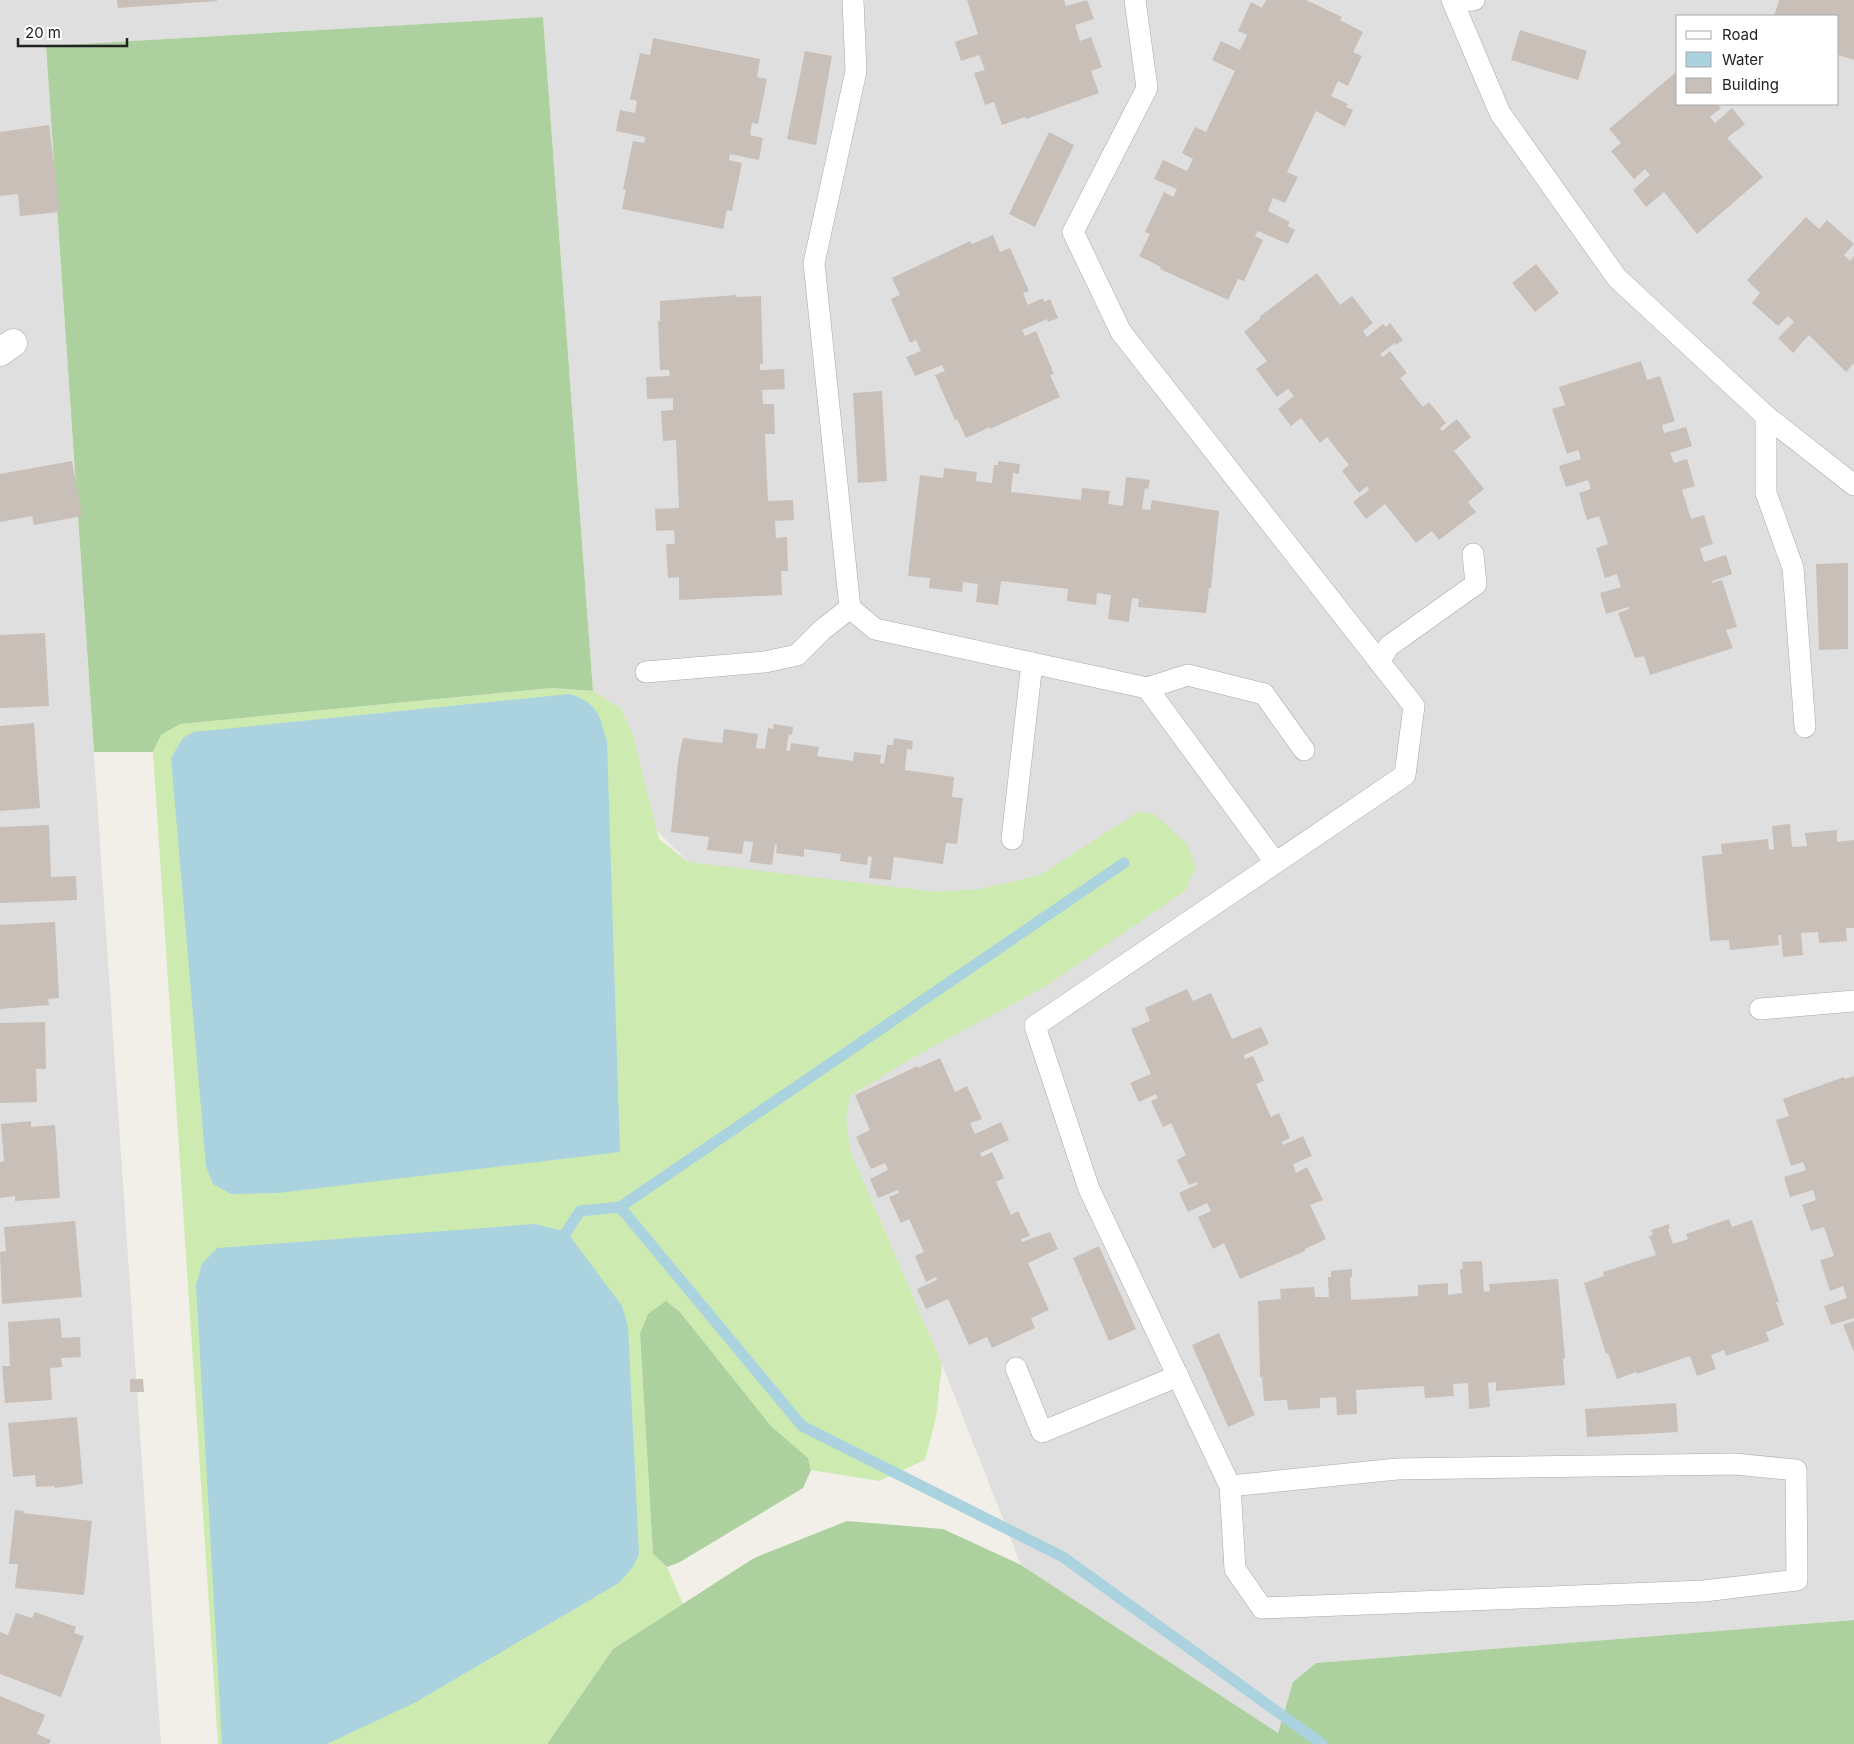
<svg xmlns="http://www.w3.org/2000/svg" width="1854" height="1744" font-family="Inter,sans-serif">
<style>
.residential{fill:#e0dfdf;fill-rule:evenodd}
.grass{fill:#cdebb0}
.forest{fill:#add19e}
.water{fill:#aad3df}
.lines{fill:none;stroke-linecap:round;stroke-linejoin:round}
.stream{stroke:#aad3df;stroke-width:11}
.building{fill:#c7bfb8}
.service-casing{stroke:#a9a9a9;stroke-width:22}
.minor-casing{stroke:#a9a9a9;stroke-width:29}
.service{stroke:#fff;stroke-width:21}
.minor{stroke:#fff;stroke-width:28}
</style>
<rect width="100%" height="100%" fill="#f2efe9"/>
<!-- residential -->
<path class="residential" d="M0,0H1854V1620L1316,1663L1293,1682L1278,1733L1021,1565L942,1364L850,1150L688,862L656,830L632,732L620,708L593,691L543,17L46,46L161,1744H0ZM1678,16H1838V104H1678Z"/>
<!-- grass -->
<path class="grass" d="M552,688L593,691L620,708L632,732L659,839L688,862L937,892L980,889L1040,875L1138,812L1154,814L1187,844L1196,867L1185,891L1046,986L912,1058L850,1096L846,1118L850,1150L942,1364L936,1417L925,1460L879,1481L811,1470L808,1458L771,1426L680,1312L648,1314L640,1333L653,1554L667,1567L683,1604L613,1649L547,1744H218L153,752L161,735L180,724Z"/>
<!-- forest -->
<g class="forest">
<path d="M543,17L593,691L552,688L180,724L161,735L153,752H94L46,46Z"/>
<path d="M666,1301L680,1312L771,1426L808,1458L811,1470L803,1488L680,1562L667,1567L653,1554L640,1333L648,1314Z"/>
<path d="M847,1521L943,1529L1021,1565L1278,1733L1293,1682L1316,1663L1854,1620V1744H547L613,1649L754,1558Z"/>
</g>
<!-- water -->
<g class="water">
<path d="M570,694C598,703 599,715 607,741L620,1152L278,1193L231,1194L213,1184L206,1166L171,758L183,738L193,732Z"/>
<path d="M535,1224L567,1232L622,1306L628,1326L639,1554L633,1567L619,1583L416,1702L327,1744H222L196,1285L202,1264L217,1248Z"/>
</g>
<g class="lines">
<!-- stream -->
<g class="stream">
<path d="M620,1207L802,1426L1063,1557L1322,1744"/>
<path d="M558,1245L580,1211L620,1207L1124,863"/>
</g>
</g>
<!-- building -->
<g class="building">
<path d="M117,0H217V1L118,8Z"/>
<path d="M967,0H1064L1066,6L1087,0L1094,19L1075,25L1080,41L1091,37L1102,67L1091,71L1099,93L1026,119L1025,117L1002,125L994,102L985,105L974,73L985,70L979,55L961,61L955,42L978,34Z"/>
<path d="M1266,0H1306L1342,17L1340,20L1363,32L1353,52L1362,56L1348,86L1338,81L1331,96L1348,104L1346,107L1353,110L1345,127L1316,111L1287,172L1298,177L1285,203L1273,198L1268,211L1290,222L1287,226L1295,230L1288,244L1258,231L1255,236L1263,240L1244,281L1238,279L1228,300L1160,269L1161,267L1139,256L1150,234L1145,232L1164,192L1173,197L1177,189L1154,179L1163,160L1187,171L1193,159L1182,153L1195,127L1206,132L1235,71L1212,60L1221,41L1240,50L1247,35L1238,31L1251,2L1262,8Z"/>
<path d="M1779,0H1854V60L1838,55V16H1774Z"/>
<path d="M1520,30L1587,51L1578,80L1511,60Z"/>
<path d="M653,38L760,59L757,77L767,79L758,124L752,123L750,135L763,138L759,160L730,154L729,160L742,163L732,211L727,210L723,229L622,209L626,189H623L633,141L644,143L645,137L616,131L620,110L635,113L637,101L630,99L640,53L650,55Z"/>
<path d="M805,51L832,56L816,145L787,139Z"/>
<path d="M1675,73L1678,75V104H1717L1721,108L1710,117L1715,123L1732,108L1745,124L1727,138L1763,177L1697,234L1664,192L1646,207L1633,190L1650,175L1645,169L1634,179L1611,151L1621,143L1609,129Z"/>
<path d="M49,125L60,212L20,216L18,194L0,196V132Z"/>
<path d="M1049,132L1074,145L1035,227L1009,214Z"/>
<path d="M1806,217L1819,229L1827,220L1854,244L1844,255L1850,261L1854,256V363L1846,372L1809,335L1793,353L1778,338L1794,322L1788,316L1778,326L1752,303L1760,293L1747,280Z"/>
<path d="M993,235L1000,252L1010,248L1029,291L1023,293L1028,305L1043,298L1044,302L1050,299L1058,318L1048,322L1047,319L1022,330L1025,336L1036,331L1054,374L1050,375L1060,397L990,429V427L966,438L957,419L955,420L935,375L945,371L942,365L915,376L906,357L921,351L916,340L910,343L891,299L900,295L892,278L970,241L972,244Z"/>
<path d="M1536,264L1559,293L1535,312L1512,283Z"/>
<path d="M1317,273L1340,305L1352,296L1373,323L1363,331L1367,337L1383,324L1386,327L1390,323L1403,340L1396,345L1395,343L1380,354L1383,357L1390,351L1407,373L1400,378L1423,407L1429,402L1446,423L1440,428L1442,431L1457,419L1471,437L1454,451L1484,489L1468,502L1476,512L1439,540L1432,531L1416,543L1385,504L1366,519L1353,502L1369,490L1367,486L1359,493L1342,471L1349,465L1327,437L1320,443L1301,418L1291,426L1278,409L1294,396L1288,389L1277,397L1256,369L1267,361L1244,332L1261,318L1259,317Z"/>
<path d="M736,295V297L761,296L763,364H760V370L784,369L785,389L762,390L763,404H774L775,434H765L768,501L793,500L794,520L775,521L776,538L787,537L788,571H781L782,595L679,600V577L668,578L666,544H675L674,530L656,531L655,509L679,508L676,440L663,441L661,411L673,410V398L647,399L646,377L670,376L669,370H660L658,321H660V301Z"/>
<path d="M1641,361L1647,380L1660,376L1675,421L1662,425L1664,433L1686,427L1692,446L1670,453L1674,463L1687,459L1695,486L1682,490L1691,519L1704,515L1713,544L1700,548L1704,562L1726,555L1732,574L1712,581V583L1722,580L1737,627L1726,630L1733,648L1650,675L1644,656L1635,658L1618,613L1629,609L1628,607L1606,614L1600,593L1621,587L1617,574L1605,578L1596,548L1608,544L1599,516L1587,520L1579,493L1591,489L1588,480L1566,487L1559,466L1581,459L1578,450L1567,454L1552,409L1565,405L1559,387Z"/>
<path d="M882,391L887,481L858,483L853,393Z"/>
<path d="M72,461L82,516L34,525L32,516L0,522V474Z"/>
<path d="M998,461L1020,464L1019,474L1013,473L1011,492L1081,500L1082,488L1110,491L1108,504L1123,506L1126,477L1150,480L1148,489L1145,488L1142,509L1150,510L1152,500L1219,511L1211,588H1209L1206,613L1138,607L1139,599L1132,598L1129,622L1108,619L1111,595L1097,593L1096,605L1067,601L1068,589L1001,581L998,605L976,602L978,584L963,582L962,592L929,588L930,578L908,576L920,475L943,478L944,468L977,472L976,481L992,483L994,465H998Z"/>
<path d="M1848,563V649L1819,650L1816,564Z"/>
<path d="M45,633L49,706L0,708V635Z"/>
<path d="M34,723L40,808L0,811V726Z"/>
<path d="M774,724L793,727L792,735L789,734L786,751H790L791,743L819,747L817,756L853,761L854,752L881,755L880,763L884,764L887,745H893L894,738L913,741L912,750L907,749L905,770L954,777L952,797L963,798L957,844L946,843L943,864L894,857L891,880L869,878L872,857L868,856L867,865L840,861L841,854L804,849V857L776,853L777,845L775,844L772,865L750,862L753,842L744,841L742,854L707,850L709,837L671,832L678,761L683,738L722,743L724,729L758,734L756,748L765,749L768,728L773,729Z"/>
<path d="M1790,824L1792,847L1807,846L1805,833L1837,830V842L1854,840V928H1846L1847,941L1819,943L1818,932L1801,933L1803,955L1783,957L1781,935H1778L1779,945L1730,950L1729,940L1710,941L1702,856L1722,854L1721,844L1748,841L1768,839L1769,850L1774,849L1772,826Z"/>
<path d="M49,825L51,877L76,876L77,900L0,903V827Z"/>
<path d="M55,922L59,998L48,999L49,1005L0,1009V925Z"/>
<path d="M1187,989L1193,1001L1211,993L1232,1039L1261,1027L1269,1044L1244,1055L1245,1059L1253,1056L1264,1081L1256,1084L1271,1117L1279,1113L1290,1138L1282,1142L1283,1145L1303,1136L1312,1156L1293,1164L1296,1173L1307,1167L1323,1200L1310,1205L1326,1239L1305,1249V1251L1240,1279L1224,1243L1213,1249L1198,1217L1211,1211L1207,1203L1188,1212L1179,1193L1198,1184L1197,1182L1189,1185L1177,1160L1186,1155L1171,1123L1163,1127L1151,1101L1158,1098L1156,1094L1139,1102L1130,1083L1151,1074L1131,1029L1150,1021L1145,1008Z"/>
<path d="M45,1022L46,1069H36L37,1102L0,1103V1023Z"/>
<path d="M940,1058L955,1092L967,1086L982,1119L970,1123L975,1134L1001,1122L1009,1140L980,1153L982,1157L992,1152L1004,1178L996,1182L1011,1215L1018,1211L1030,1236L1021,1239L1022,1242L1050,1232L1058,1249L1028,1263L1049,1310L1031,1318L1035,1328L992,1348L987,1337L969,1345L948,1299L926,1309L917,1289L937,1280L936,1277L926,1282L915,1256L924,1252L909,1219L901,1223L889,1197L899,1193L898,1190L878,1198L870,1179L888,1170L885,1163L871,1169L856,1137L870,1130L855,1095L918,1066V1068Z"/>
<path d="M1854,1076V1318L1831,1325L1824,1306L1847,1298L1843,1286L1830,1291L1820,1260L1834,1256L1824,1227L1811,1231L1802,1205L1816,1200L1813,1190L1790,1197L1784,1177L1806,1170L1803,1162L1791,1166L1776,1120L1789,1116L1783,1099L1844,1077L1845,1079Z"/>
<path d="M31,1121V1127L55,1125L60,1198L15,1201V1196L0,1198V1162L4,1161L1,1124Z"/>
<path d="M1729,1219L1732,1227L1752,1220L1779,1302H1776L1784,1325L1766,1332L1769,1341L1726,1356L1724,1350L1711,1355L1716,1369L1697,1376L1690,1356L1637,1374L1636,1372L1617,1379L1608,1353L1606,1354L1584,1283L1604,1276L1603,1272L1656,1255L1649,1236L1653,1235L1651,1230L1669,1224L1670,1228L1668,1229L1673,1244L1688,1239L1686,1234Z"/>
<path d="M75,1221L82,1297L2,1304L0,1252L6,1251L4,1227Z"/>
<path d="M1099,1246L1136,1329L1109,1341L1073,1258Z"/>
<path d="M1482,1261L1484,1292L1490,1291L1489,1284L1558,1279L1565,1358L1563,1359L1565,1385L1496,1391V1382L1488,1383L1490,1407L1469,1409L1468,1383L1453,1384L1454,1396L1425,1398L1424,1386L1356,1390L1357,1414L1337,1415L1336,1397L1320,1398V1408L1288,1410L1287,1400L1264,1401L1262,1377H1260L1258,1301L1281,1299L1280,1289L1314,1287L1315,1297H1329L1328,1277H1331V1271L1352,1269V1277H1350L1351,1300L1418,1296V1285L1448,1283V1295L1462,1293L1460,1269H1463L1462,1262Z"/>
<path d="M60,1318L62,1338L80,1337L81,1357L61,1358L62,1367L50,1368L52,1400L5,1403L2,1366H10L8,1322Z"/>
<path d="M1854,1321V1352L1843,1325Z"/>
<path d="M1219,1333L1255,1415L1228,1427L1192,1345Z"/>
<path d="M130,1379H143L144,1392H130Z"/>
<path d="M1676,1403L1678,1432L1587,1437L1585,1409Z"/>
<path d="M77,1417L83,1484L55,1488L54,1486L36,1487L35,1475L13,1477L8,1423Z"/>
<path d="M15,1510L24,1511L23,1513L92,1521L84,1595L15,1588L18,1564H9Z"/>
<path d="M35,1612L76,1627L74,1633L84,1636L61,1697L0,1674V1632L8,1635L16,1613L32,1618Z"/>
<path d="M0,1696L45,1715L37,1734L51,1740L49,1744H0Z"/>
</g>
<g class="lines">
<!-- service casing -->
<g class="service-casing">
<g id="service">
<path d="M853,0L856,71L814,263L850,608L875,629L1147,688L1275,862"/>
<path d="M1135,0L1147,88L1073,232L1121,332L1414,706L1405,775L1035,1026L1089,1189L1230,1486L1235,1569L1262,1608L1704,1591L1797,1580L1796,1470L1735,1464L1397,1469L1230,1486"/>
<path d="M1452,0L1500,113L1617,278L1766,416L1854,485"/>
<path d="M1453,1L1474,0"/>
<path d="M1766,416V493L1793,568L1805,727"/>
<path d="M1379,662L1389,646L1476,584L1473,554"/>
<path d="M646,672L765,662L797,655L822,630L850,608"/>
<path d="M1147,688L1188,675L1264,694L1304,750"/>
<path d="M1012,839L1032,663"/>
<path d="M1760,1009L1854,1001"/>
<path d="M1016,1368L1042,1432L1178,1376"/>
</g>
</g>
<!-- minor casing -->
<g class="minor-casing">
<path id="minor" d="M0,352L13,343"/>
</g>
<!-- service -->
<use href="#service" class="service"/>
<!-- minor -->
<use href="#minor" class="minor"/>
</g>
<!-- legend -->
<rect x="1676" y="15" width="162" height="90" fill="#ffffff" stroke="#a7a7a7"/>
<rect x="1686" y="31" width="25" height="8" fill="#ffffff" stroke="#a7a7a7"/>
<text x="1722" y="40" font-size="15" fill="#222222">Road</text>
<rect x="1686" y="52" width="25" height="15" fill="#aad3df" stroke="#a7a7a7"/>
<text x="1722" y="65" font-size="15" fill="#222222">Water</text>
<rect x="1686" y="78" width="25" height="15" fill="#c7bfb8" stroke="#a7a7a7"/>
<text x="1722" y="90" font-size="15" fill="#222222">Building</text>
<!-- scale -->
<path d="M18 38v8h109v-8" fill="none" stroke="#222222" stroke-width="2.5"/>
<text x="25" y="38" font-size="15" fill="#222222" stroke="#ffffff" stroke-width="4" paint-order="stroke">20 m</text>
</svg>
